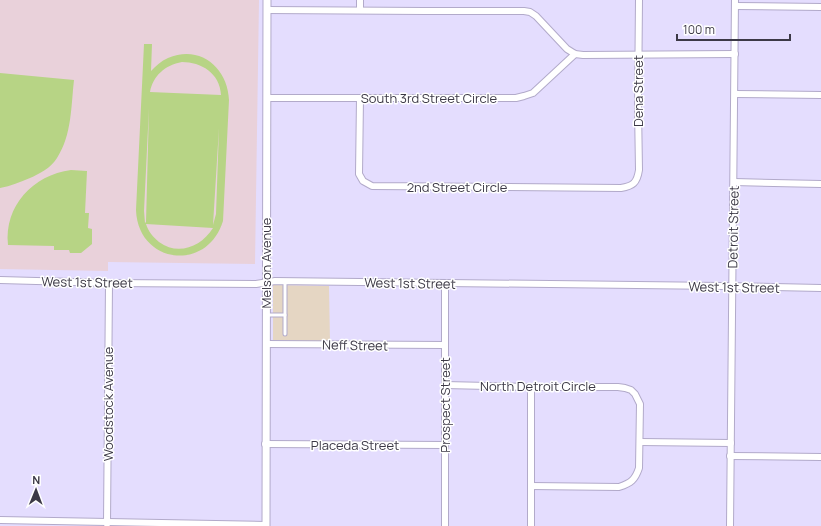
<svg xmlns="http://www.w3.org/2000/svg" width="821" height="526" font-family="Manrope,sans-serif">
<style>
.commercial{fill:#e5d6c3}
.education{fill:#e9d1da}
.green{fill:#b7d485;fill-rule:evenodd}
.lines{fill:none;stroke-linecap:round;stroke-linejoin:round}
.service-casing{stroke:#b2aaca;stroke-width:5}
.minor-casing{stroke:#b2aaca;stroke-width:8}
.tertiary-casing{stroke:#b2aaca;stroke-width:9}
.service{stroke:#fff;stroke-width:3}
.minor{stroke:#fff;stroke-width:6}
.tertiary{stroke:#fff;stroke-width:7}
.labels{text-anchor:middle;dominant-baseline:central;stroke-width:3;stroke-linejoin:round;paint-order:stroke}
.street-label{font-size:13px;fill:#3c3946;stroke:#fff}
</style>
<rect width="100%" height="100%" fill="#e4ddfe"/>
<!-- commercial -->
<path class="commercial" d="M273,285L329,286L330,342L273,340Z"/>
<!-- education -->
<path class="education" d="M0,0H259L255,264L108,262V271L0,269Z"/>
<!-- green -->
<g class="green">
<path d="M144,44H152L151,71C156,66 161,61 168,58C200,44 228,68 229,100L223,221C207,273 138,264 136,210ZM182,62C201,62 220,73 221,95L150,92C153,76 165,65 182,62ZM149,108L146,222L145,223L144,211ZM219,128L216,214L213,225ZM146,224L213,228C201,247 178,256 159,242C153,237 148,231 146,224Z"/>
<path d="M0,73L74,80C71,106 72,135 57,158C51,168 39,174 30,178C20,182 11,186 0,188Z"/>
<path d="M71,170L87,171L85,213H89L88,228L92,229V244L81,253H70L69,250H54V246L8,245C4,206 33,175 71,170Z"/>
</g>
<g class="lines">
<!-- service casing -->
<g class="service-casing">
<g id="service">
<path d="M285,281V334"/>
<path d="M267,315H285"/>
</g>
</g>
<!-- minor casing -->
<g class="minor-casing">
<g id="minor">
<path d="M735,6L821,7"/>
<path d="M267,10L424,11H524L530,12L536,16L567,49L575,54L583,55L735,54"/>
<path d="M360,10V0"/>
<path d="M735,94L821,95"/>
<path d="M267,98H516L524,96L533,93L575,54"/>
<path d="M360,98L359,174L363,181L372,186L621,188C633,186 637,183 639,170L638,108L639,0"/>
<path d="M734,182L821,184"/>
<path d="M0,280L109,283L256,284L275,281L722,286L821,288"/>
<path d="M266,344L445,345"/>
<path d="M445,385L531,387H618L625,388L631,390L635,394L640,404L639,468C635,480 631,483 619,487L531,486"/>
<path d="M640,442L731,443"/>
<path d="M265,444L445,445"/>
<path d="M730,456L821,457"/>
<path d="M0,520L266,525"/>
<path d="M107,524L109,283"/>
<path d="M445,526V283"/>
<path d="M531,526V387"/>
<path d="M730,526L735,0"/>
</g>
</g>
<!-- tertiary casing -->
<g class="tertiary-casing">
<path id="tertiary" d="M266,526L267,0"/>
</g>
<!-- service -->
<use href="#service" class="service"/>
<!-- minor -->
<use href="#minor" class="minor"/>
<!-- tertiary -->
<use href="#tertiary" class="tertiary"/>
</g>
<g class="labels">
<!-- street labels -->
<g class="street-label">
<text transform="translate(638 91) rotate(-90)">Dena Street</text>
<text x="429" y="98">South 3rd Street Circle</text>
<text x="457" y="187">2nd Street Circle</text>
<text transform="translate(733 227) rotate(-89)">Detroit Street</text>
<text transform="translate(266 263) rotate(-90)">Melson Avenue</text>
<text transform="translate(87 282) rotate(1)">West 1st Street</text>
<text transform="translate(410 283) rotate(1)">West 1st Street</text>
<text transform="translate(734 287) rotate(1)">West 1st Street</text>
<text transform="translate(355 345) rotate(1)">Neff Street</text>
<text x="538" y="386">North Detroit Circle</text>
<text transform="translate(108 404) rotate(-90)">Woodstock Avenue</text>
<text transform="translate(445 405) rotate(-90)">Prospect Street</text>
<text x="355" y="445">Placeda Street</text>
</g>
</g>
<!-- north arrow -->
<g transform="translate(36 490) rotate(1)" stroke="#ffffff" stroke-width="3" paint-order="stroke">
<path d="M0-3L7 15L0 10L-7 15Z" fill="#3c3946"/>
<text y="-6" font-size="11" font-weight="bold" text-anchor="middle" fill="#3c3946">N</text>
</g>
<!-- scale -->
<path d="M677 34v6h113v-6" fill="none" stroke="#3c3946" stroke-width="2"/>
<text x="683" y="34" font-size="12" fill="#3c3946" stroke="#ffffff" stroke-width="3" paint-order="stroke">100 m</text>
</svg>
